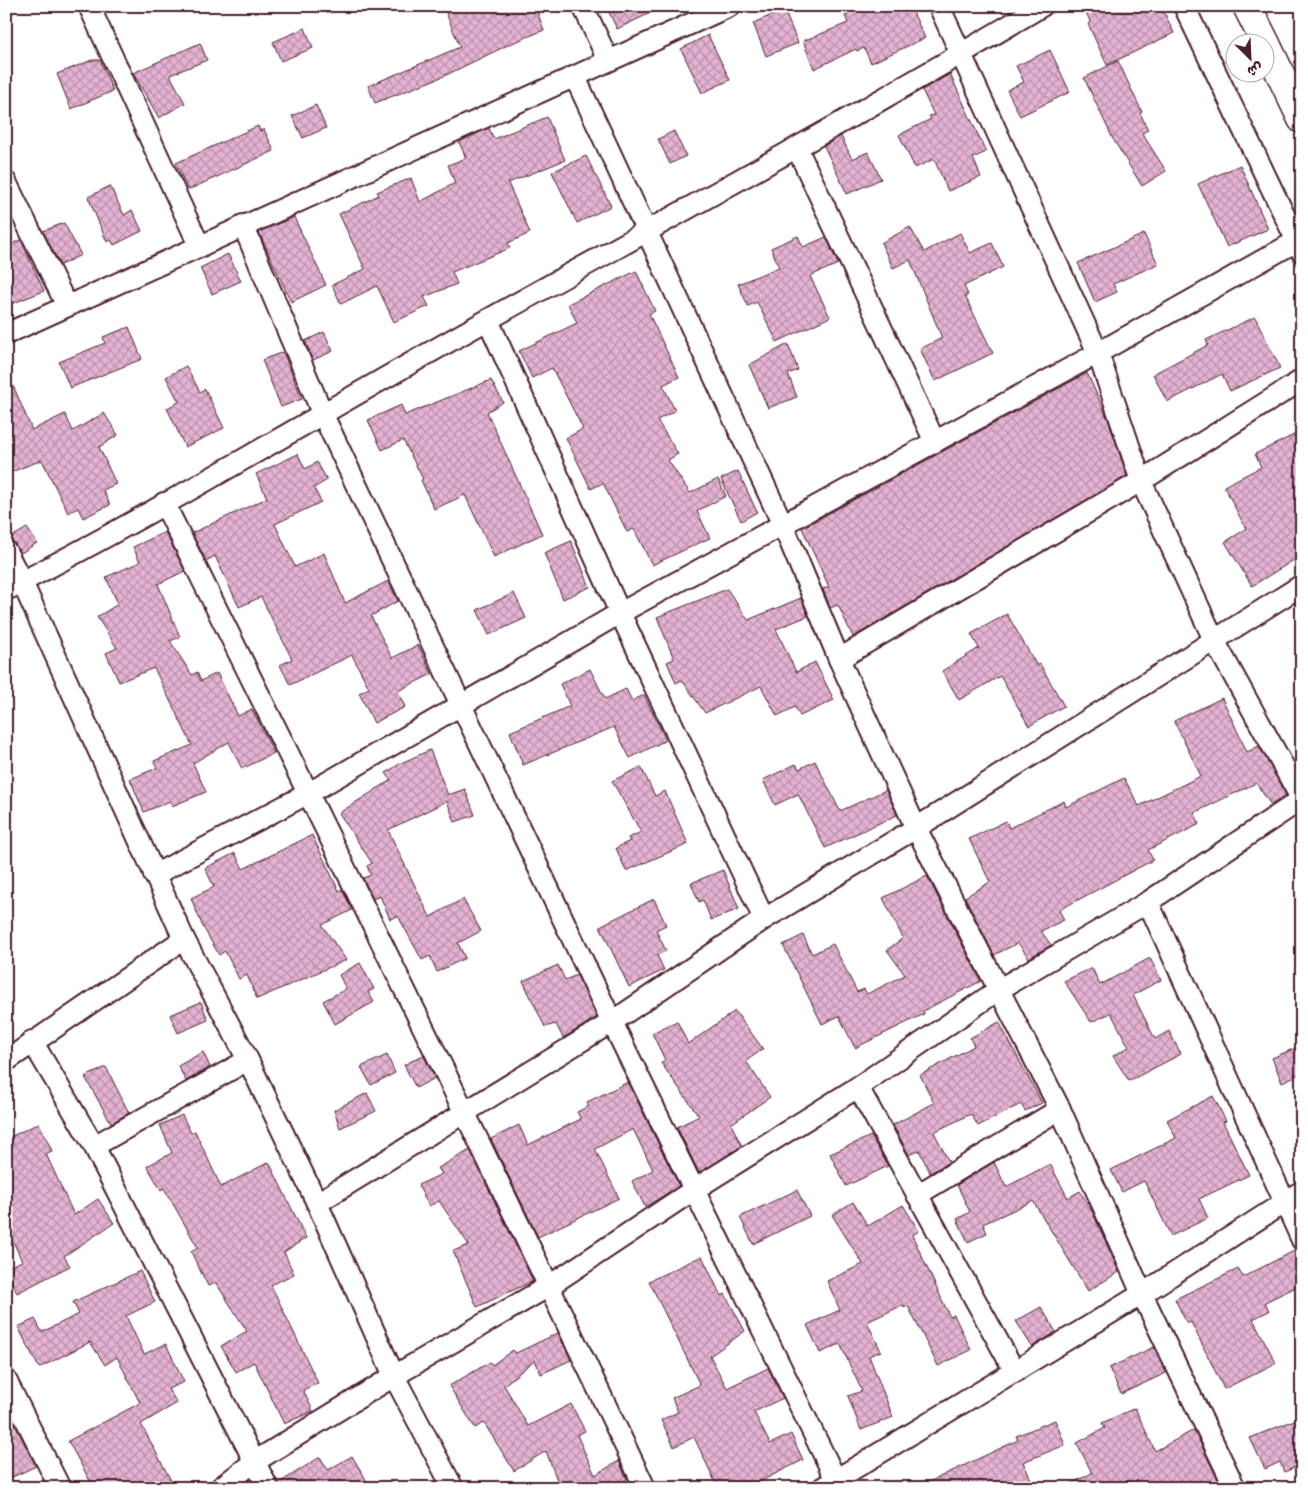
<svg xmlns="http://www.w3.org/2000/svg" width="1308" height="1494" font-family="'Playpen Sans','Playpen Sans Arabic',sans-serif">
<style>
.building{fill:url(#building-cross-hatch);stroke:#4a1f2b}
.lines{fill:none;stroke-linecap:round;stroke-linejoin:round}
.street-casing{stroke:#4a1f2b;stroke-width:24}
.secondary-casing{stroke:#4a1f2b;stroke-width:31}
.street{stroke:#fff;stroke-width:20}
.secondary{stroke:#fff;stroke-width:28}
</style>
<defs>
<pattern id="building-cross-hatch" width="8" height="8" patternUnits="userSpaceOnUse" patternTransform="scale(1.25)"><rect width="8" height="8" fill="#e4b3d3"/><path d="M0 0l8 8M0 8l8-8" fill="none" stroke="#bb91ab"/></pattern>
</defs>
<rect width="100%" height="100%" fill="#fff"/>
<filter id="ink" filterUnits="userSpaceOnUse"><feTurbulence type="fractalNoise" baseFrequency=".02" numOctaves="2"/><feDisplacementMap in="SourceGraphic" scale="10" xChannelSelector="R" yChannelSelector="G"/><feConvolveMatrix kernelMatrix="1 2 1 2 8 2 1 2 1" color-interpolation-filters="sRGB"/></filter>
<g filter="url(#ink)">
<!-- building -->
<g class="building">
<path d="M462,6H535L544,30L510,44L444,76L375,103L368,86L460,47L446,13Z"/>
<path d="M606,6H665L617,29Z"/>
<path d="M844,6H910L925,38L871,63L864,48L857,51L856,49L814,69L803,41L848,23L845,16L848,15Z"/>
<path d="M1083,6H1161L1174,33L1107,65L1088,24L1091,23Z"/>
<path d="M784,10L798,43L766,56L753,23Z"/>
<path d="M305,28L313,48L281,61L273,42Z"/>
<path d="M708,35L730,80L702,93L681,49Z"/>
<path d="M200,43L207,60L170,75L185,103L159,118L133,73Z"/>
<path d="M1050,50L1070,92L1020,116L1007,90L1024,82L1016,66Z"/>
<path d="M92,60H100L113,91L71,109L57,74Z"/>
<path d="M1118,61L1142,112L1140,113L1148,130L1142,133L1166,171L1142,186L1113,139L1084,78Z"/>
<path d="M950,74L986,152L973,158L981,177L948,191L934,159L915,168L899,135L931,119L929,116L934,115L922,90Z"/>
<path d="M316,105L326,128L303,138L292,116Z"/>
<path d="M547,117L565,160L508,183L530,233L508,243L510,248L452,272L457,284L424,297L429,306L394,322L377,286L341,304L332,285L365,269L339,214L379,195L377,192L411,178L420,202L455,183L448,165L466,158L459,142L489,128L494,139Z"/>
<path d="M258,126L260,131L264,129L274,151L188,190L176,163Z"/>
<path d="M674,131L686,156L670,164L658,139Z"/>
<path d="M841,136L852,159L868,152L881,179L847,194L824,146Z"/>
<path d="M586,156L611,206L577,223L552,172Z"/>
<path d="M1240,165L1268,229L1227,247L1198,184Z"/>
<path d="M110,186L124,215L132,210L142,231L114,245L111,240L107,242L88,197Z"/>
<path d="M294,217L326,285L291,302L259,232Z"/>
<path d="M64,223L81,255L60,265L43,231Z"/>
<path d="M910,227L924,252L960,233L970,253L992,243L1003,267L964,286L968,295L965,296L993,353L935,381L920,349L942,338L910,260L893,268L881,243Z"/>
<path d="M1144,234L1158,264L1113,284L1117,292L1095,302L1078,263Z"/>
<path d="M798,236L803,247L826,237L838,264L810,276L830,317L777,342L757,302L748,306L738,284L779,267L771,248Z"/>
<path d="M21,240L44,291L6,306V246Z"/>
<path d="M228,254L241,281L212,294L200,268Z"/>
<path d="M636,271L655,311L649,314L679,377L663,385L675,411L657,420L678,454L668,460L690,493L718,479L726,496L697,511L710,538L652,565L634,529L627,532L603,483L591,489L566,438L583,429L552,368L532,378L519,351L577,323L568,304Z"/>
<path d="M1255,317L1280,368L1230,391L1222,374L1167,402L1153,374L1208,345L1206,340Z"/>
<path d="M129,327L142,359L70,388L59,362L105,343L103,337Z"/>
<path d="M324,332L333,351L313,360L305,341Z"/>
<path d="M788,344L798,370L788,374L797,397L768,408L749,365Z"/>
<path d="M283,352L302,399L281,407L262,360Z"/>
<path d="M186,366L200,392L205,389L224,428L185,447L167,408L179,402L166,377Z"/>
<path d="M6,369L32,430L65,414L73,431L104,413L118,435L99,447L116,484L103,490L110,505L83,518L78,508L68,513L42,460L6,474Z"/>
<path d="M1087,373L1108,419L1127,476L853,637L838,605L830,608L823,589L829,587L802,528Z"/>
<path d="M491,380L503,402L487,412L542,534L494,557L465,495L434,509L421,480L423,479L403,440L382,450L368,420L401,405L405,415Z"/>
<path d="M1302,431V555L1252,586L1225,542L1246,529L1224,486L1261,467L1255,454Z"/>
<path d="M298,454L305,469L317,462L327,480L314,488L321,502L275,524L295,567L324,553L345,603L388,581L398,601L371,616L392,658L418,645L432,674L398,691L405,707L374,723L359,693L369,688L352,655L290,685L280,665L292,659L261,597L239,607L215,556L206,561L192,533L267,498L256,474Z"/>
<path d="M738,471L757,512L741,521L721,479Z"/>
<path d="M27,528L37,543L21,553L10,538Z"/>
<path d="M165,532L185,571L158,584L180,637L170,641L192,675L197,672L201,681L217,673L238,716L252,709L274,753L242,769L229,742L193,763L206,792L172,806L170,801L144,812L130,779L157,768L154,761L192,745L154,668L119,682L106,653L117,648L97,617L118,604L106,577L140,562L133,547Z"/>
<path d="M571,541L590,587L563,599L544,553Z"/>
<path d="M727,589L748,620L801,598L808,616L776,629L796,672L815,662L834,700L800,716L795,707L777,716L761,686L705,713L682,680L676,683L667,662L674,659L657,617Z"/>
<path d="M514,593L526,618L489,635L477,610Z"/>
<path d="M1007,614L1037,666L1040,664L1064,706L1029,726L1000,676L959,700L942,671L979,648L971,634Z"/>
<path d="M590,669L605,699L626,689L632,701L644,695L666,740L630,758L614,727L523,765L510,732L570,706L560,684Z"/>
<path d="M1222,698L1247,752L1259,746L1286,795L1271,805L1256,783L1194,813L1200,824L1148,850L1153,860L1059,910L1064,920L1041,931L1051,945L1029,958L1018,943L994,955L965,897L990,882L969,839L1006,821L1009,828L1064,801L1066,807L1124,778L1139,806L1201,776L1174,721Z"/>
<path d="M430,750L448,795L465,789L475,815L455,822L447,801L388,830L430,917L463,899L481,931L458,943L465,958L437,972L430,956L422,960L398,916L390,919L380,896L373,899L363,878L371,875L367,866L372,863L339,813L391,780L386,773L401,763Z"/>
<path d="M815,761L840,811L886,790L897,815L825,848L798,794L775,805L763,780L796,764L799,769Z"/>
<path d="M641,767L655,796L665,791L688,844L626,871L616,848L630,841L628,838L641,832L612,781Z"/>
<path d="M312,835L339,891L342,889L352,910L322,925L346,960L257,999L247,975L239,979L225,951L219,955L202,925L191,898L214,887L205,868L235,853L243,869Z"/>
<path d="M723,870L739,909L711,920L703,900L699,902L691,883Z"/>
<path d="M927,876L981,981L923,1011L924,1014L855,1048L839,1016L822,1024L783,945L803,935L812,954L833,944L857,992L864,989L867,994L905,975L887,950L903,938L883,898Z"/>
<path d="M654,899L666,925L656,930L666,951L657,955L664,970L629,987L600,926Z"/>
<path d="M1150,958L1161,980L1133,995L1155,1039L1169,1031L1181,1054L1129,1081L1113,1056L1129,1047L1111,1013L1091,1022L1064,981L1092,968L1100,985Z"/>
<path d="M360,963L374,989L368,992L374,1002L335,1024L323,1001L346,989L339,975Z"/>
<path d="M558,965L565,980L577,975L597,1017L563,1038L556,1024L545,1027L523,981Z"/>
<path d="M201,1002L208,1020L178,1033L170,1015Z"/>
<path d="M735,1011L763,1049L746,1061L770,1097L731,1124L742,1146L699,1173L677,1127L699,1116L661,1063L665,1060L652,1033L677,1021L688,1044Z"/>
<path d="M999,1022L1042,1103L1025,1111L1021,1104L978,1126L971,1114L934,1132L949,1162L930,1173L919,1150L909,1155L893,1125L934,1103L920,1075L974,1046L970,1038Z"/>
<path d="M1302,1045V1073L1282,1082L1272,1058Z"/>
<path d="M203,1052L210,1067L186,1081L178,1066Z"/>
<path d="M387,1055L395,1073L371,1085L361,1067Z"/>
<path d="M423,1055L435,1078L416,1088L404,1065Z"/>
<path d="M106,1067L129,1113L111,1123L85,1077Z"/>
<path d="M628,1082L679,1186L645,1207L632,1181L653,1170L633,1129L595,1149L619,1198L538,1237L491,1139L519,1125L528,1145L581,1119L577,1112L589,1106L587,1102Z"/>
<path d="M367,1093L376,1111L340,1128L334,1110Z"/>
<path d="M1213,1096L1226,1121L1223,1122L1249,1175L1199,1199L1208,1218L1171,1236L1144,1181L1122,1192L1111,1170L1176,1138L1167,1120Z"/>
<path d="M182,1115L191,1133L195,1131L221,1187L269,1162L306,1238L284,1252L294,1274L271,1285L318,1383L303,1390L313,1411L284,1424L254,1362L236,1372L221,1346L247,1331L216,1283L208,1286L191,1252L198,1248L164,1188L161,1190L147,1166L172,1153L160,1125Z"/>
<path d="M39,1123L52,1151L46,1154L74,1215L98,1199L114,1223L64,1256L70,1266L17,1293L6,1272V1268L22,1261L6,1226V1139Z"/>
<path d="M871,1136L888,1166L846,1186L830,1154Z"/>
<path d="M470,1150L533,1281L477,1307L453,1251L469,1245L439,1201L429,1206L418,1185L442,1174L438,1168Z"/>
<path d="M994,1162L1006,1187L1050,1164L1068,1198L1080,1191L1092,1211L1119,1272L1088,1291L1033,1201L983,1224L987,1233L968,1242L957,1219L970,1212L957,1185Z"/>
<path d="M797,1190L810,1216L753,1244L740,1217Z"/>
<path d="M853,1202L868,1226L903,1205L919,1231L912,1235L950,1317L954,1315L971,1350L938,1366L908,1306L904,1308L903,1305L867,1322L881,1351L869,1356L893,1417L861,1430L848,1396L862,1391L840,1344L820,1353L807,1325L840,1310L827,1281L863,1264L832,1215Z"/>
<path d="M1296,1250L1302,1252V1280L1294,1284L1296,1287L1265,1302L1269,1311L1253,1319L1276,1363L1224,1389L1191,1322L1187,1324L1175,1299L1238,1269L1243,1277Z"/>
<path d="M702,1256L721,1296L725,1294L745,1331L710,1356L727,1388L768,1368L783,1398L754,1412L770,1444L791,1434L803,1460L747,1488H718L694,1437L674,1447L661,1420L678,1412L672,1398L700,1385L649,1281Z"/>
<path d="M140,1271L155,1302L126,1316L144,1354L166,1344L184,1382L168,1389L177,1403L141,1424L175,1488H94L68,1441L140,1403L117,1357L105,1365L90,1342L39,1368L18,1327L35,1319L42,1332L79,1314L73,1302Z"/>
<path d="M1041,1307L1056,1332L1032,1347L1016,1321Z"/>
<path d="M558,1333L571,1360L541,1374L535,1360L504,1385L528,1426L571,1404L585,1431L577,1435L595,1475L619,1461L627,1479L612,1488H560L546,1451L514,1471L484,1423L475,1428L449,1386L490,1362L492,1365L513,1350L516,1353Z"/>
<path d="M1154,1347L1166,1373L1121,1394L1109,1368Z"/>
<path d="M6,1407L36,1466L6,1480Z"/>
<path d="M1135,1408L1155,1451L1194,1430L1222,1488H1062L1092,1473L1077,1443L1105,1428L1102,1423Z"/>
<path d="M1302,1417V1465L1284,1472L1280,1462L1265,1469L1250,1438Z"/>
<path d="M1055,1420L1065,1445L1023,1462L1035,1488H916L1018,1440L1016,1436Z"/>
<path d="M352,1456L371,1488H280L279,1483L320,1457L328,1470Z"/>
</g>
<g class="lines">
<!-- street casing -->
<g class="street-casing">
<g id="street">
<path d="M89,6L200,247"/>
<path d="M583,6L608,60"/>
<path d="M939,6L1098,353L1141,481L1214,640L1302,800"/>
<path d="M1184,6L1302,252"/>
<path d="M575,77L783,525L839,659L916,828L1060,1109L1142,1294L1235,1488"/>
<path d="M797,148L935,442"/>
<path d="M6,182L67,306"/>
<path d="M243,225L323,415L612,1022L840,1488"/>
<path d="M488,320L620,613L764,919"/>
<path d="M6,334L730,6"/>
<path d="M164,503C327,830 489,1158 645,1488"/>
<path d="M6,551L22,582L184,939L248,1060L317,1203L394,1376L453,1488"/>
<path d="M6,590C171,505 329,408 491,318C675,215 861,114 1042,6"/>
<path d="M839,659L1141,481L1302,380"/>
<path d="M154,875L309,793L620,613L1098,353L1302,238"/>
<path d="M1148,902L1302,1240"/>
<path d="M32,1041L94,1146L268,1488"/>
<path d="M6,1061L184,939"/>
<path d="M858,1087L1015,1372"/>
<path d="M94,1146L248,1060"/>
<path d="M917,1195L1060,1109"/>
<path d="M317,1203L612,1022L764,919L916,828L1302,585"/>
<path d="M6,1380L60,1488"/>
<path d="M220,1488L254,1462L394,1376L549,1286L695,1189L858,1087L998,990L1148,902L1302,799"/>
<path d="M822,1488L1142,1294L1302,1191"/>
</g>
</g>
<!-- secondary casing -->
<g class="secondary-casing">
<g id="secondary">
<path d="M1247,6L1265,42"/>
<path d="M1266,44L1302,119"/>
</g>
</g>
<!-- street -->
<use href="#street" class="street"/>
<!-- secondary -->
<use href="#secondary" class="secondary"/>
</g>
</g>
<!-- margin -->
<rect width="1308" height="1494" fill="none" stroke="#fff" stroke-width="25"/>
<rect x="12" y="12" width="1283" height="1469" fill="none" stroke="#4a1f2b" stroke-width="2" filter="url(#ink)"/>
<!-- north arrow -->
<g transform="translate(1250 58) rotate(156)"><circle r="24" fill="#ffffff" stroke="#b7a5aa"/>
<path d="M0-4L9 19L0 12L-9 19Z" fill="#4a1f2b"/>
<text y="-8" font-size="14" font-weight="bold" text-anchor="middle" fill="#4a1f2b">ش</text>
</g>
</svg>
